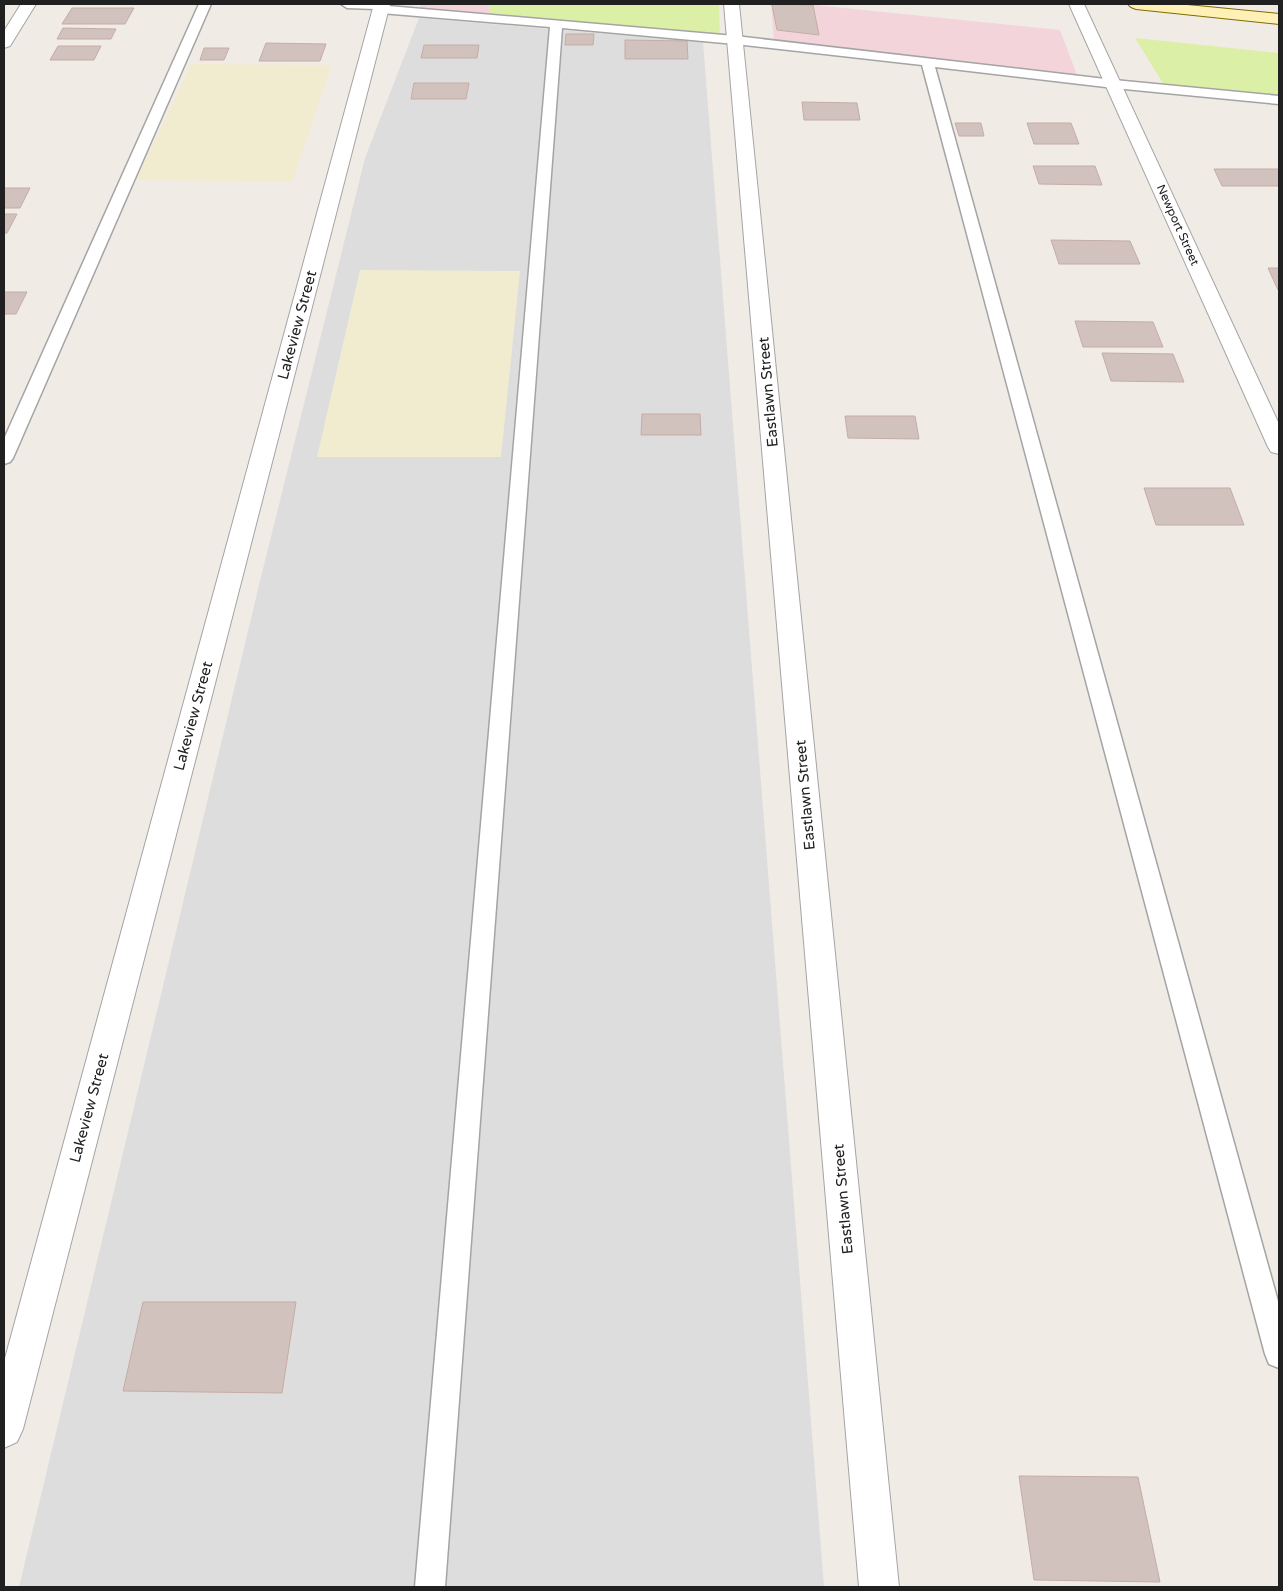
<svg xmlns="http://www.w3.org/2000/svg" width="1283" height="1591" font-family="'Varela Round',sans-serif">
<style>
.residential{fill:#dedddd}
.commercial{fill:#f3d4da}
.farmland{fill:#f1eccf}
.grass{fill:#dcefa7}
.building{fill:#d2c2be;stroke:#c5aca6}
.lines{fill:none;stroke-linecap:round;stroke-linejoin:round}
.service-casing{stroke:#a4a4a4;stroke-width:3}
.minor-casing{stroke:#a4a4a4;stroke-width:2}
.secondary-casing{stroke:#7e6d00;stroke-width:2}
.service{fill:#fff;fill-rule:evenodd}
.minor{fill:#fff;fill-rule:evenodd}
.secondary{fill:#fff1b6;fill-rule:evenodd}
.labels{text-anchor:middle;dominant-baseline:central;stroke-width:4.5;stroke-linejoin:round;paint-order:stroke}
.far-street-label{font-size:12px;fill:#202020;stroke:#fff}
.street-label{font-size:15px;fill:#202020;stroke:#fff}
</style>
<rect width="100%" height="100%" fill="#f1ebe6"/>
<!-- residential -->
<path class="residential" d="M419,18L703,42L824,1587H19L260,581L365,158Z"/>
<!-- commercial -->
<g class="commercial">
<path d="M421,4H490L489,14L420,8Z"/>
<path d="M771,4H805L1060,30L1077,75L774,41Z"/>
</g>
<!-- farmland -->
<g class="farmland">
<path d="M191,64L332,65L292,182L136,180Z"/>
<path d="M360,270L520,271L501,457H317Z"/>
</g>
<!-- grass -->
<g class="grass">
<path d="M490,4H719L720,37L489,18Z"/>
<path d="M1135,38L1279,53V96L1164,85Z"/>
</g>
<!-- building -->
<g class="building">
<path d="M774,4L813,5L819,35L777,30L772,5Z"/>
<path d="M72,8H134L125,24H62Z"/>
<path d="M63,28L116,29L111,39H57Z"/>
<path d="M566,34H594L593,45H565Z"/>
<path d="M625,40L687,41L688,59H625Z"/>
<path d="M266,43L326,44L320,61H259Z"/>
<path d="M424,45H479L477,58H421Z"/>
<path d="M58,46H101L94,60H50Z"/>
<path d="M204,48H229L224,60H200Z"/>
<path d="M414,83H469L466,99H411Z"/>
<path d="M802,102L857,103L860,120H804Z"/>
<path d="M955,123H981L984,136H959Z"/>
<path d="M1027,123H1071L1079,144H1034Z"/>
<path d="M1033,166H1095L1102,185L1039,184Z"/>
<path d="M1214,169H1279V186H1222Z"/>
<path d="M4,188H30L20,208H4Z"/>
<path d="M4,214H17L7,233H4Z"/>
<path d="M1051,240L1130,241L1140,264H1059Z"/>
<path d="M1268,268H1279V290H1278Z"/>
<path d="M4,292H27L16,314H4Z"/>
<path d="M1075,321L1153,322L1163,347H1083Z"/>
<path d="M1102,353L1173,354L1184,382L1111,381Z"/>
<path d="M642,414H700L701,435H641Z"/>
<path d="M845,416H915L919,439L848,438Z"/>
<path d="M1144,488H1230L1244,525H1156Z"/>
<path d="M143,1302H296L282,1393L123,1391Z"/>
<path d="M1019,1476L1138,1477L1160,1582L1034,1580Z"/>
</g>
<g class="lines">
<!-- service casing -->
<g class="service-casing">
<g id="service">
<path d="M199,4H211L13,458L10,462L4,464V439Z"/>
<path d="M341,4H386L388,6L735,36L1114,80L1279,96V104L1114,88L935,67L1279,1305V1368L1269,1364L1265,1354L922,65L735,44L562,28L445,1587H415L550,27L381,13L375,9L347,8Z"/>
</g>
</g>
<!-- minor casing -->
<g class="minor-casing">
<g id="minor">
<path d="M21,4H36L10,46L4,48V31Z"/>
<path d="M374,4H390L23,1429L17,1442L4,1448V1362Z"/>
<path d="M724,4H739L899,1587H859Z"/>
<path d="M1069,4H1084L1279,424V454L1271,452L1268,447Z"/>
</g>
</g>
<!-- secondary casing -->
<g class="secondary-casing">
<path id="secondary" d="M1128,4H1177L1279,14V24L1136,9L1131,7Z"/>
</g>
<!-- service -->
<use href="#service" class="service"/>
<!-- minor -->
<use href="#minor" class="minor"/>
<!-- secondary -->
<use href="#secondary" class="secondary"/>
</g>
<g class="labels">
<!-- far-street labels -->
<g class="far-street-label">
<text transform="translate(1178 225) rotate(66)">Newport Street</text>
</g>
<!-- street labels -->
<g class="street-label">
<text transform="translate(297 325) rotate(-75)">Lakeview Street</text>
<text transform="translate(768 392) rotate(-95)">Eastlawn Street</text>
<text transform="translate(193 716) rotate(-75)">Lakeview Street</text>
<text transform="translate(805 795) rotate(-95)">Eastlawn Street</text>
<text transform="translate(89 1108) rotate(-75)">Lakeview Street</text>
<text transform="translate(843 1199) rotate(-95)">Eastlawn Street</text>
</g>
</g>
<!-- border -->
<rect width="1283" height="1591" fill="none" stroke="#202020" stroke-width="10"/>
</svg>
